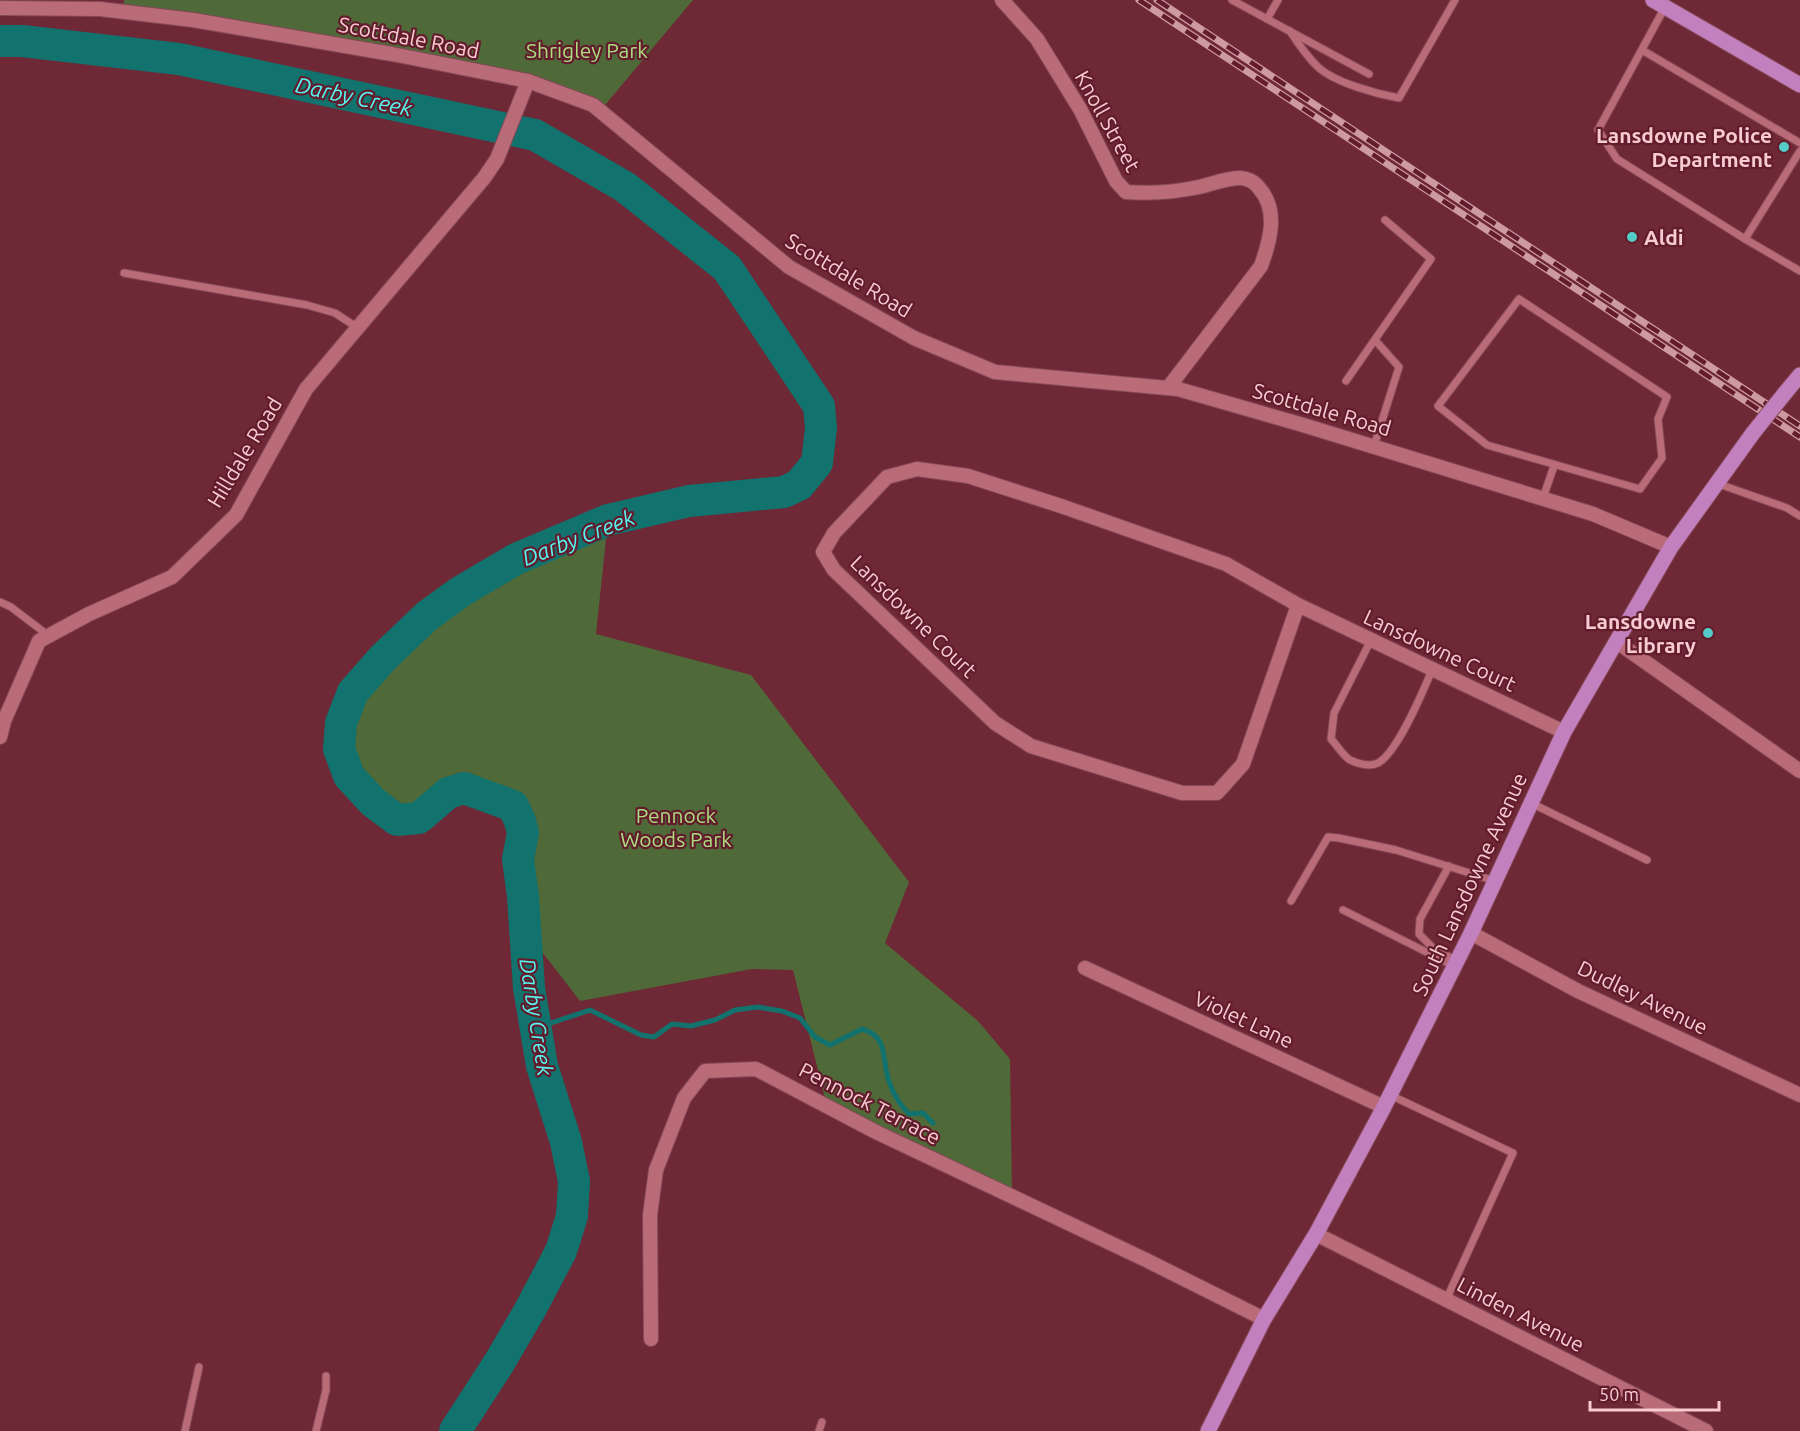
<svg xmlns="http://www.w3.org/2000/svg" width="1800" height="1431" font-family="Ubuntu,sans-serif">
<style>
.green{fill:#506938}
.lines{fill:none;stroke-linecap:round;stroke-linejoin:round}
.stream{stroke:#12726e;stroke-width:5}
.river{stroke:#12726e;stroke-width:32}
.service-casing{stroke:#854856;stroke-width:9}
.minor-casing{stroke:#854856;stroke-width:16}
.primary-casing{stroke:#854856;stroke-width:17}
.service{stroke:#b96b77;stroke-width:7}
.minor{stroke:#b96b77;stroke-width:14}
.primary{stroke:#c280be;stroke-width:15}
.rail-casing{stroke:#ce9aa2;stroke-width:7}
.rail{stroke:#621c2c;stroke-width:4.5;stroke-dasharray:14;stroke-linecap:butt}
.primary-bridge-casing{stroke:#854856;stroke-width:17;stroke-linecap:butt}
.primary-bridge{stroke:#c280be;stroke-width:15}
.poi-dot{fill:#54cdc8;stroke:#621c2c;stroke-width:2}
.labels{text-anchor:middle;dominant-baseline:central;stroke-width:4.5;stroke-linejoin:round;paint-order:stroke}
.street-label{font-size:21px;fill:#f7cbd0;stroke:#621c2c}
.park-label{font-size:21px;fill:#acdc7f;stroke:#621c2c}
.poi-label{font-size:21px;font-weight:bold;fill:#f7cbd0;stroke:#621c2c;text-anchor:end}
.water-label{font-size:22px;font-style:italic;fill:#57f7f1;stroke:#621c2c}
</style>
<rect width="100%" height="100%" fill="#6e2836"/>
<!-- green -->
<g class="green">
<path d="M124,0H693L600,111L528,81L122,12Z"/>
<path d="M608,520L596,634L751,675L909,882L885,943L978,1021L1010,1059L1012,1197L827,1106L793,970L752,969L580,1001L525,930L523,897L518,859L523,833L520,821L513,806L463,788L448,793L419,818L397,820C380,807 362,795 350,777C335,755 338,712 354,691C393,638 457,589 515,560C545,545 577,533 608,520Z"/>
</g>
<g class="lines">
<!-- stream -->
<path class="stream" d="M536,1028L590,1010L641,1035L654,1037L672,1024L691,1026L715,1020L735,1010L758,1007L782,1011L800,1018L815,1037L830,1045L862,1029C890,1037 881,1060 889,1081C893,1095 900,1104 909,1114L923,1113L933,1123"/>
<!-- river -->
<path class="river" d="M0,41H22L179,59L535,135L625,187L727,268L819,406L821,428L817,463L799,485L784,492L689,501L608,520L516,559L460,592L427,616L383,658L353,692L341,723L339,749L349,776L373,802L397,820L419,818L448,793L464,788L513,806L520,821L523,833L518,859L523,897L529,988L542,1066L566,1142L574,1181L572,1216L561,1251L530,1310L499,1363L455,1431"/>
<!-- service casing -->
<g class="service-casing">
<g id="service">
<path d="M1232,0L1369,74"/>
<path d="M1665,7L1598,130L1617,159L1745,239L1800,151"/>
<path d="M1267,19L1278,0"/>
<path d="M1290,31C1299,45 1307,57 1319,68C1336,83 1377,94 1399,98L1455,0"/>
<path d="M1642,50L1800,143"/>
<path d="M1745,239L1800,271"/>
<path d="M124,273L307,305L335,313L358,328"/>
<path d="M1519,299L1667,397L1658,419L1662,458L1640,489L1487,445L1438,406Z"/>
<path d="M1346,381L1431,259L1385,220"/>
<path d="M1374,446L1399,367L1375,340"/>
<path d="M1716,483L1787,508L1800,516"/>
<path d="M1543,498L1554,466"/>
<path d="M0,602L11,607L49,636"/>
<path d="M1371,640L1334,713L1331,739C1337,745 1343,756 1350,760C1358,764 1370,767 1378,763C1398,752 1423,691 1432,670"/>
<path d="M1531,803L1647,860"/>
<path d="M1449,866L1420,919L1419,934L1433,948L1457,961"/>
<path d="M1291,901L1328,837L1339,838L1396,850L1495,881"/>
<path d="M1343,910L1454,966"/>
<path d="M1390,1095L1513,1153L1446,1300"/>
<path d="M185,1431L199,1367"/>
<path d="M316,1431L326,1390V1376"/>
<path d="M819,1431L822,1422"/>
</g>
</g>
<!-- minor casing -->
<g class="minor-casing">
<g id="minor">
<path d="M1002,0L1037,39L1080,109L1116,181L1126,192C1150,194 1175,192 1199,187C1212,184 1227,178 1240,178C1247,178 1255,182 1259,188C1279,210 1270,241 1261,266L1168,388"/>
<path d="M0,8L100,9L193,20L392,54L528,81L593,105L789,267L914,338L995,372L1178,389L1303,425L1593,514L1671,547"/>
<path d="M1298,605L1243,764L1217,793H1182L1031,746L995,723L834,570L823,552L834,533L887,477L917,469L968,476L1061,506L1226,564L1298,605L1564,732"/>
<path d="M1617,642L1800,771"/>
<path d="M0,737L4,721L39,641L89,614L172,577L236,515L306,389L484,178L497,159L528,81"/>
<path d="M1471,933L1578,991L1800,1095"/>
<path d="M1085,968L1384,1107"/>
<path d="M1316,1234L1706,1431"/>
<path d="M651,1339L650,1215L656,1170L684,1098L705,1071L756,1069L876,1132L1146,1260L1264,1319"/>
</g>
</g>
<!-- primary casing -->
<g class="primary-casing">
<g id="primary">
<path d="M1653,0L1800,85"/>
<path d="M1785,393L1800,375"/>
<path d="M1208,1431L1264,1319L1316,1234L1384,1107L1471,933L1564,732L1671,547L1753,433"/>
</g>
</g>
<!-- service -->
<use href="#service" class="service"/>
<!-- minor -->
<use href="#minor" class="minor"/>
<!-- primary -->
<use href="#primary" class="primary"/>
<!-- rail casing -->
<g class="rail-casing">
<g id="rail">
<path d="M1139,0L1800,437"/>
<path d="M1157,0L1800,426"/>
</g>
</g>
<!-- rail -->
<use href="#rail" class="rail"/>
<!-- primary-bridge casing -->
<g class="primary-bridge-casing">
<path id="primary-bridge" d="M1753,433L1785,393"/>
</g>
<!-- primary-bridge -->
<use href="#primary-bridge" class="primary-bridge"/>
</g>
<!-- markers -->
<g class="poi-dot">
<circle cx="1784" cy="147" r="6"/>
<circle cx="1632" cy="237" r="6"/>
<circle cx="1708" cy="633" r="6"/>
</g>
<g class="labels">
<!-- street labels -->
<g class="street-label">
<text transform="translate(409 37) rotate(11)">Scottdale Road</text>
<text transform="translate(1108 121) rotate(61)">Knoll Street</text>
<text transform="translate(849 275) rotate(31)">Scottdale Road</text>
<text transform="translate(1322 409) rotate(16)">Scottdale Road</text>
<text transform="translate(244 452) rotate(-59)">Hilldale Road</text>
<text transform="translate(914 616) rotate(44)">Lansdowne Court</text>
<text transform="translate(1440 650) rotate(25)">Lansdowne Court</text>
<text transform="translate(1469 884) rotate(-65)">South Lansdowne Avenue</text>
<text transform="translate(1643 997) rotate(26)">Dudley Avenue</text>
<text transform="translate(1244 1019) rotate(25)">Violet Lane</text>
<text transform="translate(870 1103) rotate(27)">Pennock Terrace</text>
<text transform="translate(1521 1314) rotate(27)">Linden Avenue</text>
</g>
<!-- park labels -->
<g class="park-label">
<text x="587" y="50">Shrigley Park</text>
<text x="676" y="815">Pennock<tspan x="676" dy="24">Woods Park</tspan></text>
</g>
<!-- poi labels -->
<g class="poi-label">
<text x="1772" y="135">Lansdowne Police<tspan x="1772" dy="24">Department</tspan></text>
<text x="1644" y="237" text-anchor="start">Aldi</text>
<text x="1696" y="621">Lansdowne<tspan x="1696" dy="24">Library</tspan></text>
</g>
<!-- water labels -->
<g class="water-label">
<text transform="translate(354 96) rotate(12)">Darby Creek</text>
<text transform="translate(578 537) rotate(-21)">Darby Creek</text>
<text transform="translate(537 1017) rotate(81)">Darby Creek</text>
</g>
</g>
<!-- scale -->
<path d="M1590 1401v9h129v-9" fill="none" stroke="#f7cbd0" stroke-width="3"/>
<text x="1599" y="1401" font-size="18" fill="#f7cbd0" stroke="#621c2c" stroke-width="4.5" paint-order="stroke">50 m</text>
</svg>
